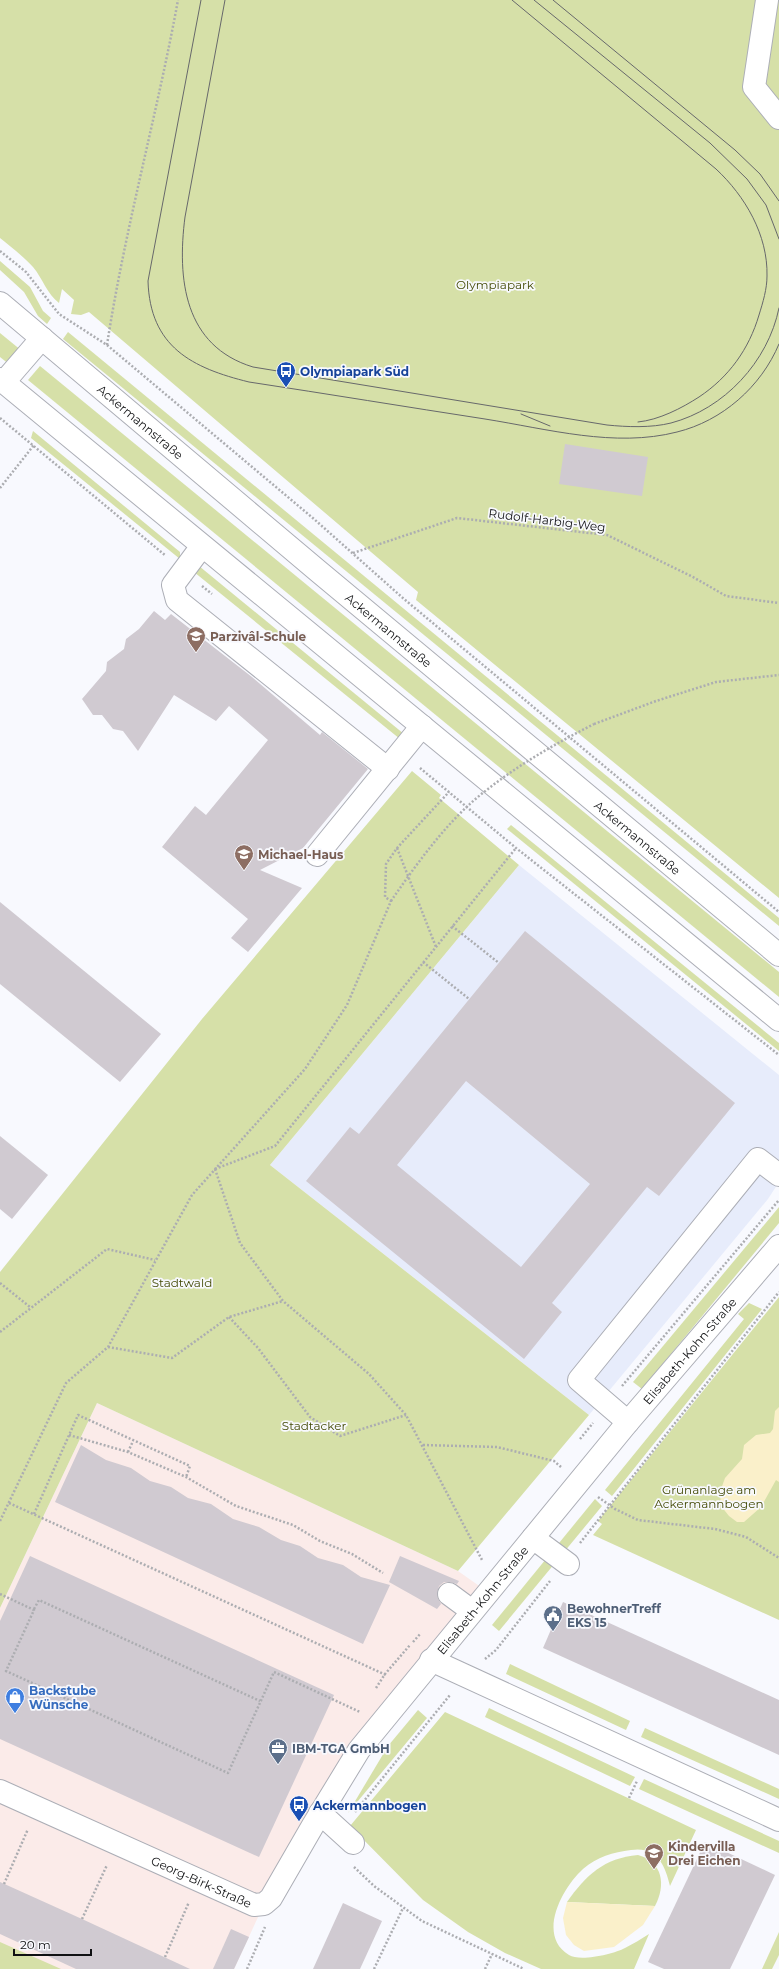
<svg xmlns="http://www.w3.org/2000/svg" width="779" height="1969" font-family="Montserrat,sans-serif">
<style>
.commercial{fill:#fbebe9}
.built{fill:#e7ecfb}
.green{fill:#d6e0a8}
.sand{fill:#faf0ca}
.building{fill:#d0cad1;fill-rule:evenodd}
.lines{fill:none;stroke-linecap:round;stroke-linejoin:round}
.minor-casing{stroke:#acaeb6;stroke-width:24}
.major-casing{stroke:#acaeb6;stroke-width:24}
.path{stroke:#acadb1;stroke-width:2.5;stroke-dasharray:2 2;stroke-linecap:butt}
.minor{stroke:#fff;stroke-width:22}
.major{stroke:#fff;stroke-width:22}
.tram{stroke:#67686b;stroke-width:1}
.path-bridge{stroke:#acadb1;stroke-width:2.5;stroke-dasharray:2 2;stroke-linecap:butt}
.labels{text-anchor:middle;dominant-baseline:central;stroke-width:3.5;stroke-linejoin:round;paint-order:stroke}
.park-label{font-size:12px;fill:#454c07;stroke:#f8f9fe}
.transit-label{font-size:12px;font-weight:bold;fill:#164399;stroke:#f8f9fe;text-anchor:start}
.street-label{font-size:12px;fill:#101113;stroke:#f8f9fe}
.education-label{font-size:12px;font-weight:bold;fill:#785e54;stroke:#f8f9fe;text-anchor:start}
.service-label{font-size:12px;font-weight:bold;fill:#4e5e75;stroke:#f8f9fe;text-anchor:start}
.shop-label{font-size:12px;font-weight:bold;fill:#366cbe;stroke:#f8f9fe;text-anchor:start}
</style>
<rect width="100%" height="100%" fill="#f8f9fe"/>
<!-- commercial -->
<path class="commercial" d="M97,1403L458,1571L485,1590L353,1748L259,1915L234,1969H25L0,1957V1608Z"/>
<!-- built -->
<path class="built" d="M519,865L779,1075V1182L768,1199L589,1415L270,1165Z"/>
<!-- green -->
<g class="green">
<path d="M0,0H779V898L416,600L418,592L89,312L81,315L71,314L74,300L62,289L59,303C47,294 43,279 33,267C24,257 11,247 0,238Z"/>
<path d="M0,261L30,287L43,311L51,318L47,324L38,316L24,292L0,270Z"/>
<path d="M68,332L779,918V926L63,339Z"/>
<path d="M0,333L22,351L10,365L0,357Z"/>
<path d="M40,366L779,972V997L28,380Z"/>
<path d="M33,431L180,552V559L31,438Z"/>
<path d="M199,566L404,734L400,739L194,572Z"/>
<path d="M412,771L441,795L439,798L519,865L270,1165L589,1415L458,1571L97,1403L0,1608V1272L202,1019Z"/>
<path d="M511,825L779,1043V1051L507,829Z"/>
<path d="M779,1207V1223L642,1389L633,1382Z"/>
<path d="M779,1297V1620L593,1535L602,1524L598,1521Z"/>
<path d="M749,1303L762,1309L612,1496L605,1490L744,1319L738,1314Z"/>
<path d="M595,1499L602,1506L499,1631L492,1625Z"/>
<path d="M510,1664L630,1721L626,1730L506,1674Z"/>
<path d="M489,1708L635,1777L630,1786L485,1717Z"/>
<path d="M418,1710L427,1718L348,1813L388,1746Z"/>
<path d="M445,1712L696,1830L670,1886C665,1865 657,1846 631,1850C613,1852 597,1857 583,1869C563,1887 536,1935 569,1955C580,1962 614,1954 625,1948C633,1944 641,1939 649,1934L634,1969H541L505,1953L468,1932L423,1900L350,1826Z"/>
<path d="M645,1728L779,1789V1799L641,1737Z"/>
<path d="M644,1779L779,1841V1853L639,1789Z"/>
<path d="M638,1855C663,1862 666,1885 655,1906L567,1902C586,1875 604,1858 638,1855Z"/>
<path d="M779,1932V1955L772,1969H762Z"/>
<path d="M0,1942L61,1969H0Z"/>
</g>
<!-- sand -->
<g class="sand">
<path d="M779,1407V1482L776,1480L761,1507L744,1522H737L729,1516L721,1506L720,1492L725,1478L742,1459L744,1445L756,1435L770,1433L773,1429L775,1411Z"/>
<path d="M567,1902L655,1906L643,1925L614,1947L584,1951L574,1945L566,1935L563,1918Z"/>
</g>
<!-- building -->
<g class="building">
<path d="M565,444L648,457L642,496L559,484Z"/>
<path d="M154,611L165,620L171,614L252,677L320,735L322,732L368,769L303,848L260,870L302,888L248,952L231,938L248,919L162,847L195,806L206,815L268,740L229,706L216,721L174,695L138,751L123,731L113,729L102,715H93L82,699L106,671L107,662L124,649L126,639L139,629Z"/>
<path d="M0,902L161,1034L120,1082L0,984Z"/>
<path d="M525,931L735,1103L659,1196L647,1187L552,1303L562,1312L524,1359L306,1181L350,1127L359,1134ZM466,1081L590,1184L521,1267L397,1165Z"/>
<path d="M0,1136L48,1175L12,1219L0,1209Z"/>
<path d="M81,1445L106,1460L131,1468L150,1481L171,1487L188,1498L211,1504L233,1519L259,1527L281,1540L300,1546L318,1558L343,1565L361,1577L390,1585L363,1644L55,1502Z"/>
<path d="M30,1556L334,1695L259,1857L0,1739V1621Z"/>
<path d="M400,1556L459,1581L457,1584L451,1582H444L439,1586L437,1593L438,1599L441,1604L437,1609L389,1582Z"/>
<path d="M563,1602L779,1700V1755L543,1648Z"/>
<path d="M705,1842L775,1875L730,1969H664L648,1962Z"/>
<path d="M0,1882L82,1919L190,1969H76L0,1934Z"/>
<path d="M343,1903L382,1921L360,1969H313Z"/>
<path d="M231,1929L249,1937L234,1969H213Z"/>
</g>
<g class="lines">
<!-- minor casing -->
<g class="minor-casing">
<g id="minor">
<path d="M767,0L754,87L779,118"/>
<path d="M4,382L42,338"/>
<path d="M202,546L173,585L177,600L388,769"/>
<path d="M317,855L422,726"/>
<path d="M628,1422L579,1380L758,1159L779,1175"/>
<path d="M533,1538L568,1564"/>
<path d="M449,1594L472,1611"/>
<path d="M431,1660L779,1820"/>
<path id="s1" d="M0,1791L254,1905L264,1904L271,1898L312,1827L359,1750L628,1422L779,1246"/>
<path d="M320,1813L353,1843"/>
</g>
</g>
<!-- major casing -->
<g class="major-casing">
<g id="major">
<path id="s2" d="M0,303L318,571L779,955"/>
<path d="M0,379L779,1020"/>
</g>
</g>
<!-- path -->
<g class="path">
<path d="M0,251L26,272L59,314L107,345L314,519L404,599L779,912"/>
<path d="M107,345C125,228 157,115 178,0"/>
<path d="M0,418L166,556"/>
<path d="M0,488L34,445"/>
<path d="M353,553L457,518L607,535L693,577L726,596L779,603"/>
<path d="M202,586L212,594"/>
<path d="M594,724L656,701L716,682L779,675"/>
<path d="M420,768L516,848L779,1055"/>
<path d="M397,848L436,947"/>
<path d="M452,926L499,963"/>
<path d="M423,962L469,999"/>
<path d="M215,1169L240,1243L283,1301L369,1374L406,1415L482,1560"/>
<path d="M215,1169L275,1146L516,848"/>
<path d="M0,1283L30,1307"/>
<path d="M229,1317L258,1348L310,1417L340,1436L406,1415"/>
<path d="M0,1332L107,1249L155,1260"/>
<path d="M108,1347L172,1358L229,1317L283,1301"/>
<path d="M622,1386L779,1200"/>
<path d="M69,1435L128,1452L186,1477L236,1506L293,1525L320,1541L352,1554L383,1573"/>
<path d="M580,1439L593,1423"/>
<path d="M423,1445L497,1447L554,1461L561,1467"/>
<path d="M128,1452L133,1441"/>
<path d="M598,1497L615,1509L638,1520L715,1529L746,1537L779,1558"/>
<path d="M9,1503L386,1675"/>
<path d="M34,1514L78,1415L190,1466L186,1477"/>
<path d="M0,1521L66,1383L108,1347L192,1195L305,1069L347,1005L391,901L385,897L386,864L397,848L449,792"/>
<path d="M580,1543L779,1292"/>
<path d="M0,1594L34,1610L6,1671L228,1773L274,1672L360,1712"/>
<path d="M34,1609L39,1600L260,1701"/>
<path d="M413,1642L421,1633"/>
<path d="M485,1659L496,1650L550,1581"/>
<path d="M376,1688L385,1674L410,1645"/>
<path d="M629,1798L637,1781"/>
<path d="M355,1812L450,1695"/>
<path d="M354,1867L374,1886L422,1921L524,1969"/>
<path d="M4,1884L28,1829"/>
<path d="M82,1919L107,1865"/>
<path d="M165,1957L189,1902"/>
<path d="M247,1969L265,1927"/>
<path d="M374,1969L403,1908"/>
<path d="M485,1969L492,1954"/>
</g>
<!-- minor -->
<use href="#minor" class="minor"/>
<!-- major -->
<use href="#major" class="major"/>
<!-- tram -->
<g class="tram">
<path d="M201,0L148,281C150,347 192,368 249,382C328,394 407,407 485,419C548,429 615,448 677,432C722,421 761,387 779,344"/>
<path d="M225,0L185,217C177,279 184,346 253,367L607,425C627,427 651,428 671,423C724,409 768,362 779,308"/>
<path d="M512,0L716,169C745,196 768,235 767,276C767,289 763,302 759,315C749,349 729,377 699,397C682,408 659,420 638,422"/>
<path d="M534,0L710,143L747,179L766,205L779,239"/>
<path d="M553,0L735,150L760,174L779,201"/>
<path d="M521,414L550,426"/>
</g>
<!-- path-bridge -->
<path class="path-bridge" d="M391,901C418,862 450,817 488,789C521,763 557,743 594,724"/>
</g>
<!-- icons -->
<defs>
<g id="bus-pin" transform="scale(1)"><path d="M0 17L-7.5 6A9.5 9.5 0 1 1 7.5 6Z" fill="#1a4fb4" stroke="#f8f9fe"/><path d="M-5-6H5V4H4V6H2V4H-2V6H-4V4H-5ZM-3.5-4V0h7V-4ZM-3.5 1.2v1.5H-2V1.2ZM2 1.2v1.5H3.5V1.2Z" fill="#fff"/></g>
<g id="school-pin" transform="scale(1)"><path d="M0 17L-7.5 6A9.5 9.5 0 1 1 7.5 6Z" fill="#8d6e63" stroke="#f8f9fe"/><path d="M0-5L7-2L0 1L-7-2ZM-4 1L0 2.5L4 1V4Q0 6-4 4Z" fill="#fff"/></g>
<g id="civic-pin" transform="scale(1)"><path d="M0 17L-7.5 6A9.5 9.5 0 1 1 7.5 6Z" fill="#5c6f8a" stroke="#f8f9fe"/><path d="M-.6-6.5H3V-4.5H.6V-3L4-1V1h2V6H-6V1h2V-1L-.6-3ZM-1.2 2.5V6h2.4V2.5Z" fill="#fff"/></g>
<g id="shop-pin" transform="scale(1)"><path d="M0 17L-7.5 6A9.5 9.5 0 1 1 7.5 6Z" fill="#3f7fe0" stroke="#f8f9fe"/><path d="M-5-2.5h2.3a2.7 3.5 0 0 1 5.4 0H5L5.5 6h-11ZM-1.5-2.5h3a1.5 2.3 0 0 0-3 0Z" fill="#fff"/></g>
<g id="office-pin" transform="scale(1)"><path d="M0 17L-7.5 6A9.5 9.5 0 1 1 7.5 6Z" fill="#5c6f8a" stroke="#f8f9fe"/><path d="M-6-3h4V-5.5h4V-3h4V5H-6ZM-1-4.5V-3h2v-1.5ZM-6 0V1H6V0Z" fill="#fff"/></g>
</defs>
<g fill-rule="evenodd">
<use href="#bus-pin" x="286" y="371"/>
<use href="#school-pin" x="196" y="636"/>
<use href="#school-pin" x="244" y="854"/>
<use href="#civic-pin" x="553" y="1615"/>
<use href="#shop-pin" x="15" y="1697"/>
<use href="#office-pin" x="278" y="1748"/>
<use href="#bus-pin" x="299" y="1805"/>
<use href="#school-pin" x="654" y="1853"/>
</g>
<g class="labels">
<!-- park labels -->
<g class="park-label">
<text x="495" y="284">Olympiapark</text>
<text x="182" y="1282">Stadtwald</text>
<text x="314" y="1425">Stadtacker</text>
<text x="709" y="1489">Grünanlage am<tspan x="709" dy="14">Ackermannbogen</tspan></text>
</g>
<!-- transit labels -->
<g class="transit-label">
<text x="300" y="371">Olympiapark Süd</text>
<text x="313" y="1805">Ackermannbogen</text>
</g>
<!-- street labels -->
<g class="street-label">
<text stroke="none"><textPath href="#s2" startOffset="184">Ackermannstraße</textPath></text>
<text transform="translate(547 520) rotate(7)">Rudolf-Harbig-Weg</text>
<text stroke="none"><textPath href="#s2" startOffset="508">Ackermannstraße</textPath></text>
<text stroke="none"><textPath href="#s2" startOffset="832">Ackermannstraße</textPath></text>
<text stroke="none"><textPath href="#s1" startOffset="988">Elisabeth-Kohn-Straße</textPath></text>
<text stroke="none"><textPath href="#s1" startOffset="664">Elisabeth-Kohn-Straße</textPath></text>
<text stroke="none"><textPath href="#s1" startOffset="221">Georg-Birk-Straße</textPath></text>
</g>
<!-- education labels -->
<g class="education-label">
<text x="210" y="636">Parzivâl-Schule</text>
<text x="258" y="854">Michael-Haus</text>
<text x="668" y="1846">Kindervilla<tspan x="668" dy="14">Drei Eichen</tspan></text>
</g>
<!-- service labels -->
<g class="service-label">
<text x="567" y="1608">BewohnerTreff<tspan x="567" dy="14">EKS 15</tspan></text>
<text x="292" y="1748">IBM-TGA GmbH</text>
</g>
<!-- shop labels -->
<g class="shop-label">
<text x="29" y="1690">Backstube<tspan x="29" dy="14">Wünsche</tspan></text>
</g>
</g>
<!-- scale -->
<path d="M14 1949v6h77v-6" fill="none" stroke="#101113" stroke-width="2"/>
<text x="20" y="1949" font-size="12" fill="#101113" stroke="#f8f9fe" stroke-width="3" paint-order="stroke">20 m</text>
</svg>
